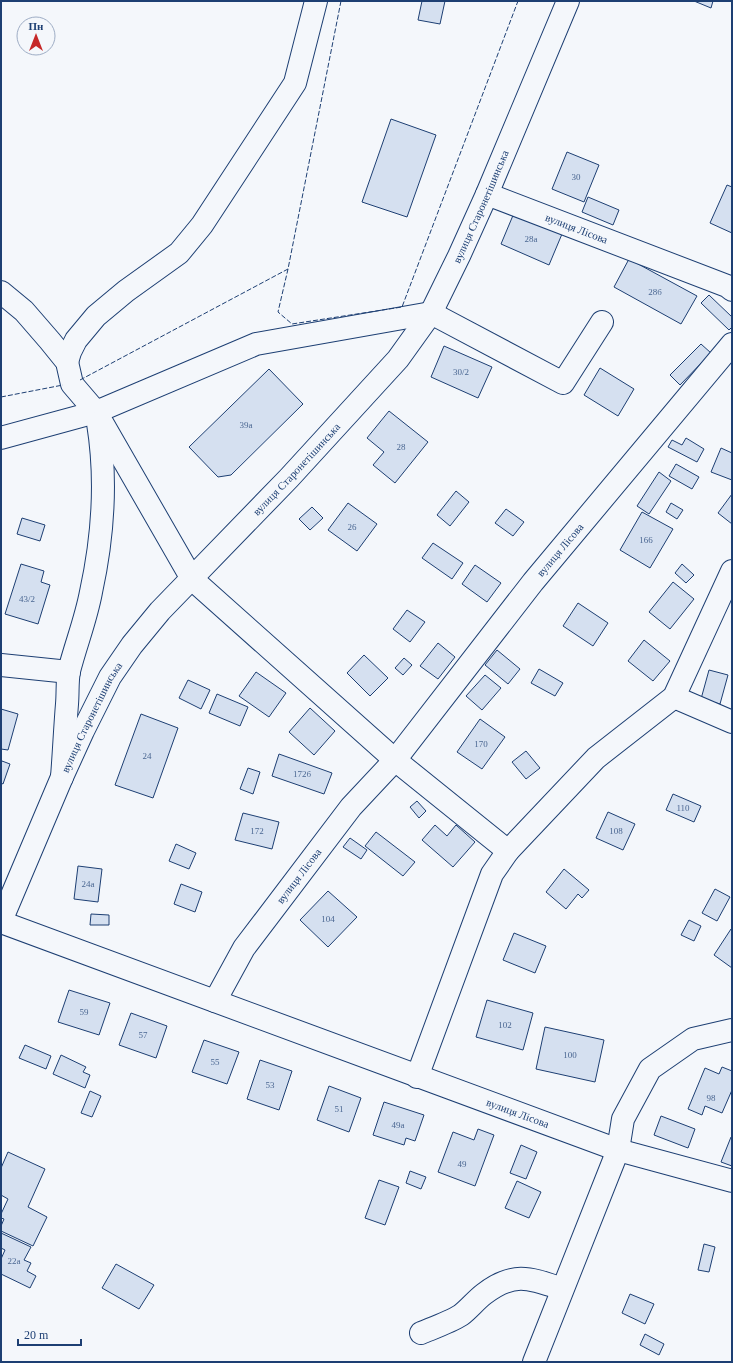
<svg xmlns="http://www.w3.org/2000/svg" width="733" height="1363" font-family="'Times New Roman',serif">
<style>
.building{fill:#d5e0f0;stroke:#1d3f73}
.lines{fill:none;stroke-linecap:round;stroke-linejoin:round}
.minor-casing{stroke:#1d3f73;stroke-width:24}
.major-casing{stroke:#1d3f73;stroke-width:24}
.minor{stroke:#f4f7fb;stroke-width:22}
.major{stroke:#f4f7fb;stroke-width:22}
.fence{stroke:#1d3f73;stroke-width:1;stroke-dasharray:5 2;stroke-linecap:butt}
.labels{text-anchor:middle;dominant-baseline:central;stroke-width:3;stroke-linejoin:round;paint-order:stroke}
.number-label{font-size:9px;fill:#4b6792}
.street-label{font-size:11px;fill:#1d3f73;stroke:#f4f7fb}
</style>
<rect width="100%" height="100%" fill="#f4f7fb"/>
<!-- building -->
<g class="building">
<path d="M422,1H445L440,24L418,20Z"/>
<path d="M694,1H713L711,8Z"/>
<path d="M391,119L436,135L407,217L362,202Z"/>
<path d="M567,152L599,165L584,202L552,189Z"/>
<path d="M727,185L732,187V233L710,223Z"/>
<path d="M588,197L619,210L613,225L582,212Z"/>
<path d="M514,213L562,234L549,265L501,244Z"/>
<path d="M629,259L697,296L681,324L614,287Z"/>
<path d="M709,295L732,317V327L729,330L701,303Z"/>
<path d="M701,344L711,353L680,385L670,375Z"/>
<path d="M444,346L492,367L478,398L431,377Z"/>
<path d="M600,368L634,389L618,416L584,395Z"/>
<path d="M269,369L303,404L231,475L218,477L189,447Z"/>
<path d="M389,411L428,442L395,483L373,465L384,452L367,438Z"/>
<path d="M686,438L704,449L697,462L668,447L672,440L682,445Z"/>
<path d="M721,448L732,453V480L711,472Z"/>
<path d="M676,464L699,477L692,489L669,476Z"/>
<path d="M659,472L671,481L649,514L637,506Z"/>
<path d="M456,491L469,502L450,526L437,515Z"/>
<path d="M732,494V524L718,513Z"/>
<path d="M348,503L377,524L357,551L328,530Z"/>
<path d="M671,503L683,510L677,519L666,512Z"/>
<path d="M312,507L323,518L310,530L299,519Z"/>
<path d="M506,509L524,522L513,536L495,523Z"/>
<path d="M642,512L673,529L650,568L620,550Z"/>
<path d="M22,518L45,525L40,541L17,534Z"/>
<path d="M433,543L463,563L452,579L422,558Z"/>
<path d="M21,564L44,571L41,582L50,585L38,624L5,614Z"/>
<path d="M682,564L694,575L686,583L675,573Z"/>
<path d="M475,565L501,583L487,602L462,584Z"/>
<path d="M673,582L694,599L670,629L649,612Z"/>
<path d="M578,603L608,623L593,646L563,626Z"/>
<path d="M407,610L425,622L410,642L393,629Z"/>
<path d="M644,640L670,661L653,681L628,661Z"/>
<path d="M438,643L455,657L438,679L420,666Z"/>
<path d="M497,650L520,669L508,684L485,665Z"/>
<path d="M364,655L388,678L370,696L347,673Z"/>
<path d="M404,658L412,665L403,675L395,668Z"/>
<path d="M539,669L563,683L555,696L531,683Z"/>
<path d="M709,670L728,675L720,704L701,699Z"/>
<path d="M256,672L286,693L269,717L239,696Z"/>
<path d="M485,675L501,688L482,710L466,696Z"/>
<path d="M188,680L210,690L201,709L179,698Z"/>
<path d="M217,694L248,707L240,726L209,713Z"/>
<path d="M310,708L335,731L314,755L289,732Z"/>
<path d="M1,709L18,714L8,750L1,749Z"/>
<path d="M141,714L178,728L153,798L115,785Z"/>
<path d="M480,719L505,737L482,769L457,752Z"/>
<path d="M526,751L540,768L526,779L512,762Z"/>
<path d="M279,754L332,773L324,794L272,776Z"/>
<path d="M2,761L10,764L3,784L1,783V764Z"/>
<path d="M248,768L260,772L253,794L240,789Z"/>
<path d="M673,794L701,806L694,822L666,810Z"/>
<path d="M417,801L426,811L419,818L410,807Z"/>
<path d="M608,812L635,824L623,850L596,838Z"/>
<path d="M243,813L279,822L272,849L235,840Z"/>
<path d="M435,825L447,836L456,825L475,842L453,867L422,840Z"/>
<path d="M376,832L415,862L403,876L365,846Z"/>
<path d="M350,838L367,850L361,859L343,847Z"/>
<path d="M176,844L196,853L189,869L169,861Z"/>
<path d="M78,866L102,869L98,902L74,899Z"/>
<path d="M564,869L589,890L582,898L578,894L566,909L546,892Z"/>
<path d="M181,884L202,892L195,912L174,904Z"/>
<path d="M715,889L730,897L717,921L702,913Z"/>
<path d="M328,891L357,917L328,947L300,920Z"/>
<path d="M91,914L109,915V925H90Z"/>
<path d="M689,920L701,926L694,941L681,935Z"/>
<path d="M731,929L732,930V968L714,955Z"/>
<path d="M514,933L546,946L535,973L503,960Z"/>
<path d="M69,990L110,1003L99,1035L58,1022Z"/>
<path d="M487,1000L533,1013L523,1050L476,1037Z"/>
<path d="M131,1013L167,1026L156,1058L119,1045Z"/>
<path d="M545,1027L604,1040L595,1082L536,1069Z"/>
<path d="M204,1040L239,1052L227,1084L192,1072Z"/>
<path d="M25,1045L51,1056L46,1069L19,1058Z"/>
<path d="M61,1055L86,1067L83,1072L90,1075L85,1088L53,1074Z"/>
<path d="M260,1060L292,1071L279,1110L247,1099Z"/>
<path d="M722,1067L732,1071V1090L722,1113L705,1106L702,1115L688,1109L705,1068L719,1074Z"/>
<path d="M329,1086L361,1098L349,1132L317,1120Z"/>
<path d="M90,1091L101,1096L92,1117L81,1113Z"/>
<path d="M384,1102L424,1115L415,1141L406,1138L404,1145L373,1135Z"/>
<path d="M661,1116L695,1129L688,1148L654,1135Z"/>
<path d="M478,1129L494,1135L475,1186L438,1172L453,1132L474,1140Z"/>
<path d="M731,1137L732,1138V1166L721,1162Z"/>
<path d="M521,1145L537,1152L526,1179L510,1173Z"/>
<path d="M8,1152L45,1169L28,1207L47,1217L33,1246L1,1231V1226L4,1219L1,1218V1214L8,1199L1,1195V1168Z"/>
<path d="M410,1171L426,1177L421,1189L406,1183Z"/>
<path d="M379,1180L399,1187L385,1225L365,1218Z"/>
<path d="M517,1181L541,1192L529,1218L505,1208Z"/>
<path d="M1,1233L31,1247L24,1260L31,1263L27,1271L36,1276L30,1288L1,1274V1259L5,1250L1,1248Z"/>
<path d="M704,1244L715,1247L709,1272L698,1270Z"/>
<path d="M116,1264L154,1285L139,1309L102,1288Z"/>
<path d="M630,1294L654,1304L645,1324L622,1313Z"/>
<path d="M645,1334L664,1344L659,1355L640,1345Z"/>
</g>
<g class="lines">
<!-- minor casing -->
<g class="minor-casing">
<g id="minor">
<path id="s1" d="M487,194L727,286L732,290"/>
<path d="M1,292L24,311L50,341L67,362L72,384L96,412L256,344L431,313L563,383L602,322"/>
<path d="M67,362L70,352L76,340L96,316L126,291L179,253L202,225L295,83L316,1"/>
<path d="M96,412L192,579L395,760L508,851"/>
<path d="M1,438L96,412"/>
<path d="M1,665L69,672"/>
<path d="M674,697L732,722"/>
<path d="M62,777C64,752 65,728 67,704C68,693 67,681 69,671C76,644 86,619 91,592C103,537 107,479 98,423"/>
<path id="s2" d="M1,922L618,1150L732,1181"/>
<path id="s3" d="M215,1001L244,948L351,807L395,760L533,582L732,344"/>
<path d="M417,1077L492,874L508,851L596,758L674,697L732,571"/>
<path d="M421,1333C433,1328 450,1322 461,1315C469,1309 476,1300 484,1294C514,1271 530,1278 562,1289"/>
<path d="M534,1362L618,1150L623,1119L650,1069L693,1039L732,1030"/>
</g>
</g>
<!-- major casing -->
<g class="major-casing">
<g id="major">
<path id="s4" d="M1,921L62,777L83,731L110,677L132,645L160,611L289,478L398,359L431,313L459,256L487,194L568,1"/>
</g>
</g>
<!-- minor -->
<use href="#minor" class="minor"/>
<!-- major -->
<use href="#major" class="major"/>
<!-- fence -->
<g class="fence">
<path d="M341,1L288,269L278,312L292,324L402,307L518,1"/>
<path d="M80,380L288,269"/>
<path d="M1,397L63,385"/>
</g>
</g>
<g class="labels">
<!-- number labels -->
<g class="number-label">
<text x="576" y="177">30</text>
<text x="531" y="239">28а</text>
<text x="655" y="292">28б</text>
<text x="461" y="372">30/2</text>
<text x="246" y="425">39а</text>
<text x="401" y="447">28</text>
<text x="352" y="527">26</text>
<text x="646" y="540">166</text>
<text x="27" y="599">43/2</text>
<text x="481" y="744">170</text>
<text x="147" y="756">24</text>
<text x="302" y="774">172б</text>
<text x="683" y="808">110</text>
<text x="257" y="831">172</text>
<text x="616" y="831">108</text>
<text x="88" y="884">24а</text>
<text x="328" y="919">104</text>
<text x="84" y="1012">59</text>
<text x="505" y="1025">102</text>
<text x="143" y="1035">57</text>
<text x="570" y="1055">100</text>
<text x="215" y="1062">55</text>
<text x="270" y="1085">53</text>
<text x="711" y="1098">98</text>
<text x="339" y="1109">51</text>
<text x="398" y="1125">49а</text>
<text x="462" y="1164">49</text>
<text x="14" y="1261">22а</text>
</g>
<!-- street labels -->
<g class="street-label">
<text stroke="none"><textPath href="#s4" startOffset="871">вулиця Старонетішинська</textPath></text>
<text stroke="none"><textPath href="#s1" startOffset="96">вулиця Лісова</textPath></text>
<text stroke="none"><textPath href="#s4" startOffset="547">вулиця Старонетішинська</textPath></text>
<text stroke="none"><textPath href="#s3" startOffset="569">вулиця Лісова</textPath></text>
<text stroke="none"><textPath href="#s4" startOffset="223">вулиця Старонетішинська</textPath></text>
<text stroke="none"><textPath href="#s3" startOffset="151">вулиця Лісова</textPath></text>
<text stroke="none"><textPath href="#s2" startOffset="551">вулиця Лісова</textPath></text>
</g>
</g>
<!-- border -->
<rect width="733" height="1363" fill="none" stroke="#1d3f73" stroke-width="4"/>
<!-- north arrow -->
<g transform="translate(36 36)"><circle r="19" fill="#f4f7fb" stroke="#9eadc5"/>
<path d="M0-3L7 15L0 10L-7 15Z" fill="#c62828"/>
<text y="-6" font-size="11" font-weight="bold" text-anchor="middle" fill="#1d3f73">Пн</text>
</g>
<!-- scale -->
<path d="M18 1339v6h63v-6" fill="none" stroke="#1d3f73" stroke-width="2"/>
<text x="24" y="1339" font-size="12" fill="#1d3f73" stroke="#f4f7fb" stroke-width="3" paint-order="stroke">20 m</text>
</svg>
